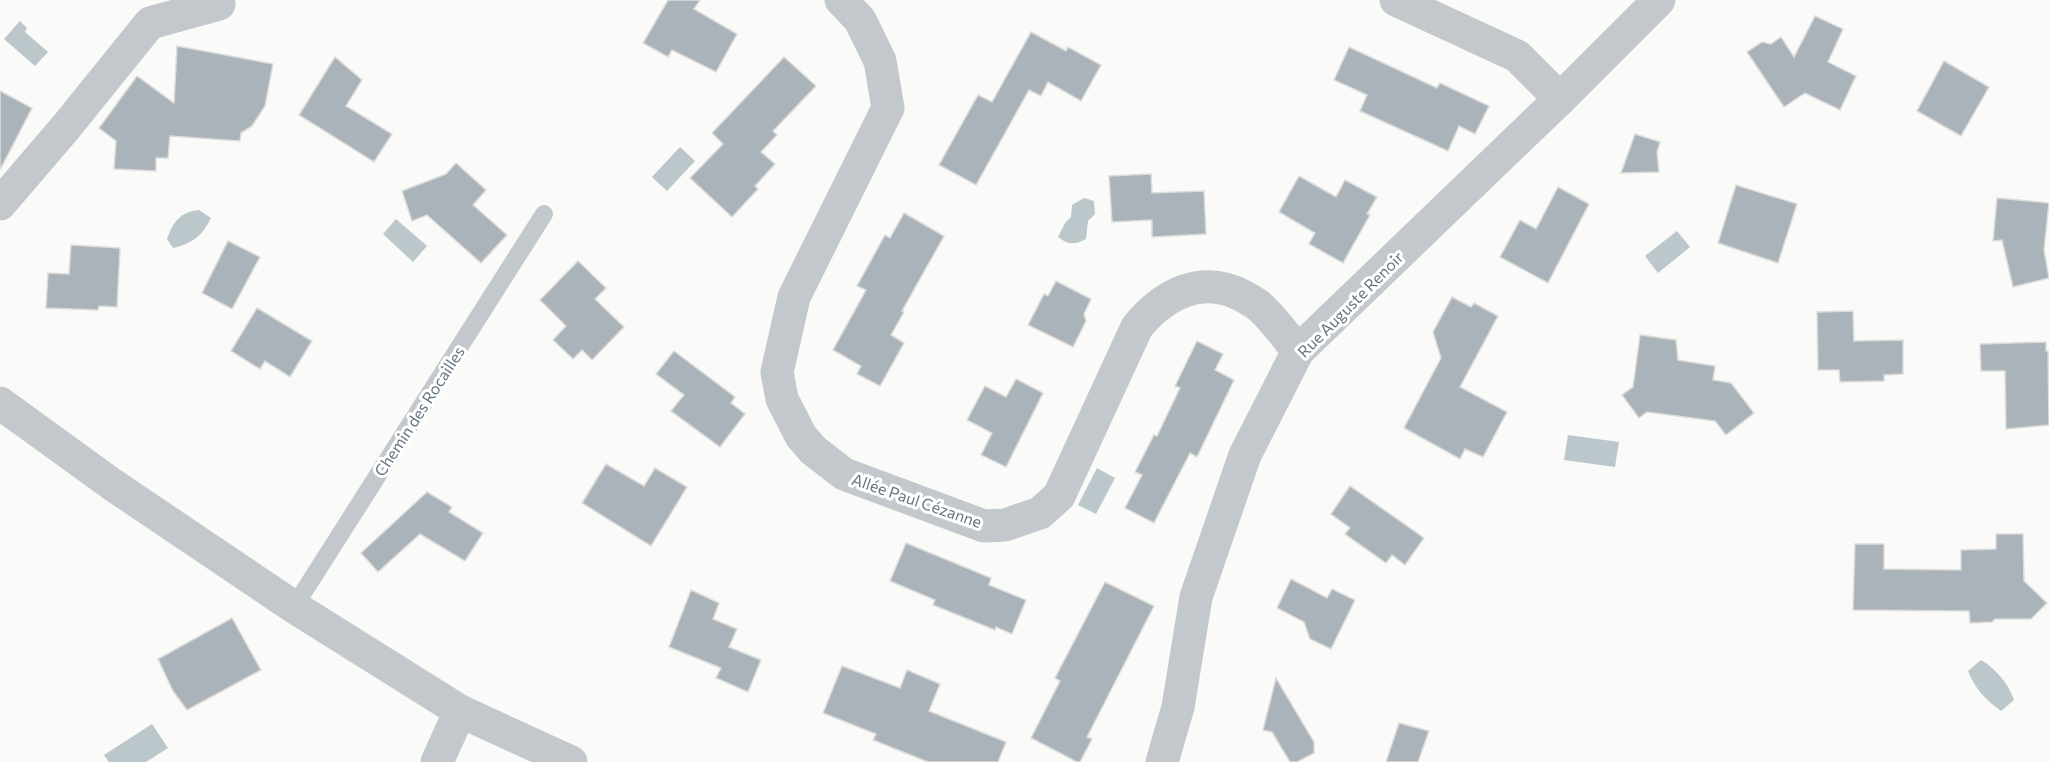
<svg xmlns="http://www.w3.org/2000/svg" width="2049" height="762" font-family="Commissioner,sans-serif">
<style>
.water{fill:#bbc7cb}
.building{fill:#aab3b9;stroke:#dcdcda;stroke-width:1.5}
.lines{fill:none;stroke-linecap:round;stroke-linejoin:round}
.lane{stroke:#c3c8cc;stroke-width:18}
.street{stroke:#c3c8cc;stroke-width:33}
.labels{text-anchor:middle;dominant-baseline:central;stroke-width:6;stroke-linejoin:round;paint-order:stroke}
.street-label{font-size:16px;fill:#657683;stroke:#fff}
</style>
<rect width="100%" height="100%" fill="#fafaf8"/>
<!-- water -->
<g class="water">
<path d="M20,21L27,28L25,32L48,52L35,66L4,39Z"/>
<path d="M680,147L695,161L667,191L652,177Z"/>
<path d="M1084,198L1094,201L1095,214L1088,221L1086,239C1075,245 1068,245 1058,237L1065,223L1071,217L1072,205Z"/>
<path d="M199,210L211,218C203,235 192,244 173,248L167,239C173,222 180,212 199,210Z"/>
<path d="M396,219L427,246L413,262L383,234Z"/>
<path d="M1677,231L1690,247L1658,273L1645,256Z"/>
<path d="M1568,435L1619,442L1615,467L1564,460Z"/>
<path d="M1097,468L1115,478L1096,514L1078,505Z"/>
<path d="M1981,660C1996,669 2008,683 2014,700L2001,711C1986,700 1975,689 1968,671Z"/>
<path d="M152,724L168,748L146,762H109L104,755Z"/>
</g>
<!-- building -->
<g class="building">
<path d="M668,0H700L694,9L737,34L716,72L672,50L668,57L643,43Z"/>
<path d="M1815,16L1843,29L1828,62L1856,76L1840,110L1805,93L1784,107L1747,52L1762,42L1771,44L1781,37L1794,57Z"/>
<path d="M1031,32L1066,51L1068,47L1101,65L1081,101L1048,82L1041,96L1029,90L976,185L939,165L978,95L992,102Z"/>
<path d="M177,46L273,64L265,106L252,126L241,133L240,141L170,136L168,158H156V171L114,169L116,141L99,128L137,76L174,103Z"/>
<path d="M1349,47L1437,88L1440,83L1489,106L1475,134L1459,126L1448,151L1360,111L1367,95L1334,80Z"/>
<path d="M335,57L362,80L346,106L392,134L374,162L299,115Z"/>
<path d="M784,57L816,86L773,131L777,135L761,152L775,164L755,186L758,189L732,217L690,178L723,144L712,133Z"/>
<path d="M1944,61L1989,87L1961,136L1917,111Z"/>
<path d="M0,91L32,108L0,170Z"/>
<path d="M1635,134L1660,142L1657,152L1659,172L1621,173Z"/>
<path d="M456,163L486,190L473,205L507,235L481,263L427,215L412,221L402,191L446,174Z"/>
<path d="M1151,174L1152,193L1204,191L1206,234L1152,237V220L1112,222L1109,176Z"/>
<path d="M1299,176L1336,197L1345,180L1377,197L1367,214L1370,215L1343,263L1309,244L1315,233L1279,212Z"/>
<path d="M1736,185L1797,204L1778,263L1718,243Z"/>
<path d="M1558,187L1589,204L1548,283L1500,257L1520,220L1536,229Z"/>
<path d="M1997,198L2049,203L2044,250L2049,278L2013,287L2002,240L1993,241Z"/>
<path d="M904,213L944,236L902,311L904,312L891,335L904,343L880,386L857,374L861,366L833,350L866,290L857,286L885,235L890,238Z"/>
<path d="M228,241L260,257L232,309L202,293Z"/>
<path d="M71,245L120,248L117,307L99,306L98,310L46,308L48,273L69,274Z"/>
<path d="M578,261L606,288L595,299L624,327L592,360L582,350L573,359L553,340L566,326L540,300Z"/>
<path d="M1056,281L1091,299L1084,314L1086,321L1073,347L1028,325L1044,294L1048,296Z"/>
<path d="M1452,297L1471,307L1474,303L1498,316L1460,387L1507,412L1483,457L1465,449L1460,459L1404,428L1441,358L1433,332Z"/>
<path d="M257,308L312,341L290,377L265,361L260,369L231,351Z"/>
<path d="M1853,311L1854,341L1903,340V374L1884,375V381L1840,382L1839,370H1818L1817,312Z"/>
<path d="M1640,335L1676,340L1678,360L1715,366L1713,380L1731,383L1754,413L1726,435L1715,421L1647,412L1639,418L1622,395L1633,387Z"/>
<path d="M1197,341L1223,354L1215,370L1234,380L1197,457L1190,453L1154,523L1125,508L1142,475L1135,472L1154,435L1157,436L1180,388L1175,386Z"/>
<path d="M2046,342V351H2048L2049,425L2006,429L2005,371H1981L1980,344Z"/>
<path d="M674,351L735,397L731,403L745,414L720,447L671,411L684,395L656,374Z"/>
<path d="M1016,379L1043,393L1006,467L981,455L992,433L967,420L985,386L1006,397Z"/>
<path d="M606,464L644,486L655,468L687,487L651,546L582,503Z"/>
<path d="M1350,486L1424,538L1405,565L1392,555L1386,563L1345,534L1350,528L1331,514Z"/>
<path d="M427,492L452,507L449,512L483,533L465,561L420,534L378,572L361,553Z"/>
<path d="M1996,534H2023L2024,581L2047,603L2031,619H1995L1992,622L1970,623L1969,611L1853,610L1855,544H1884V569L1961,570V550L1996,549Z"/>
<path d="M906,543L991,578L989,585L1026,600L1012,634L996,627L995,630L933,605L935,600L890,581Z"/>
<path d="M1291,579L1327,598L1332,589L1355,600L1331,649L1310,639L1304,622L1277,608Z"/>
<path d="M1105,582L1154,606L1087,737L1092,739L1080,762H1077L1031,738L1060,681L1055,678Z"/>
<path d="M691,590L719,603L713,619L737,629L729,647L761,660L748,692L716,678L721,668L669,647Z"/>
<path d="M232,618L261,670L187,710L173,691L158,659Z"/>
<path d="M842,666L900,688L907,670L940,684L929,711L1006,742L998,762H928L873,740L876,734L823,713Z"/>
<path d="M1276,678L1314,742V753L1297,762H1290L1272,732L1263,730Z"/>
<path d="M1399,723L1429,731L1418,762H1386Z"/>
</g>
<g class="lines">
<!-- lane -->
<path class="lane" d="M294,607L544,214"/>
<!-- street -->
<g class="street">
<path d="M841,0L860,20L880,61L888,108L794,297L777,372L782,399L801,436L813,450L844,474L984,526L1005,525L1040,513L1059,496L1137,327C1164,294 1202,274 1243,296C1248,299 1254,302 1259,306C1273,318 1286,337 1298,351"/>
<path d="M1396,0L1517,56L1560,99"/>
<path d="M0,204L66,127L150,23L219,4"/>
<path d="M0,403L113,485L294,607L460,711L571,762"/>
<path d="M437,762L460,711"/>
<path d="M1162,762L1178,707L1196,597L1245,455L1298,351L1560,99L1659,0"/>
</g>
</g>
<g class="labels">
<!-- street labels -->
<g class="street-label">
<text transform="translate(1350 304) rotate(-45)">Rue Auguste Renoir</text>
<text transform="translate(419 411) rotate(-57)">Chemin des Rocailles</text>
<text transform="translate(917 500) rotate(19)">Allée Paul Cézanne</text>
</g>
</g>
</svg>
